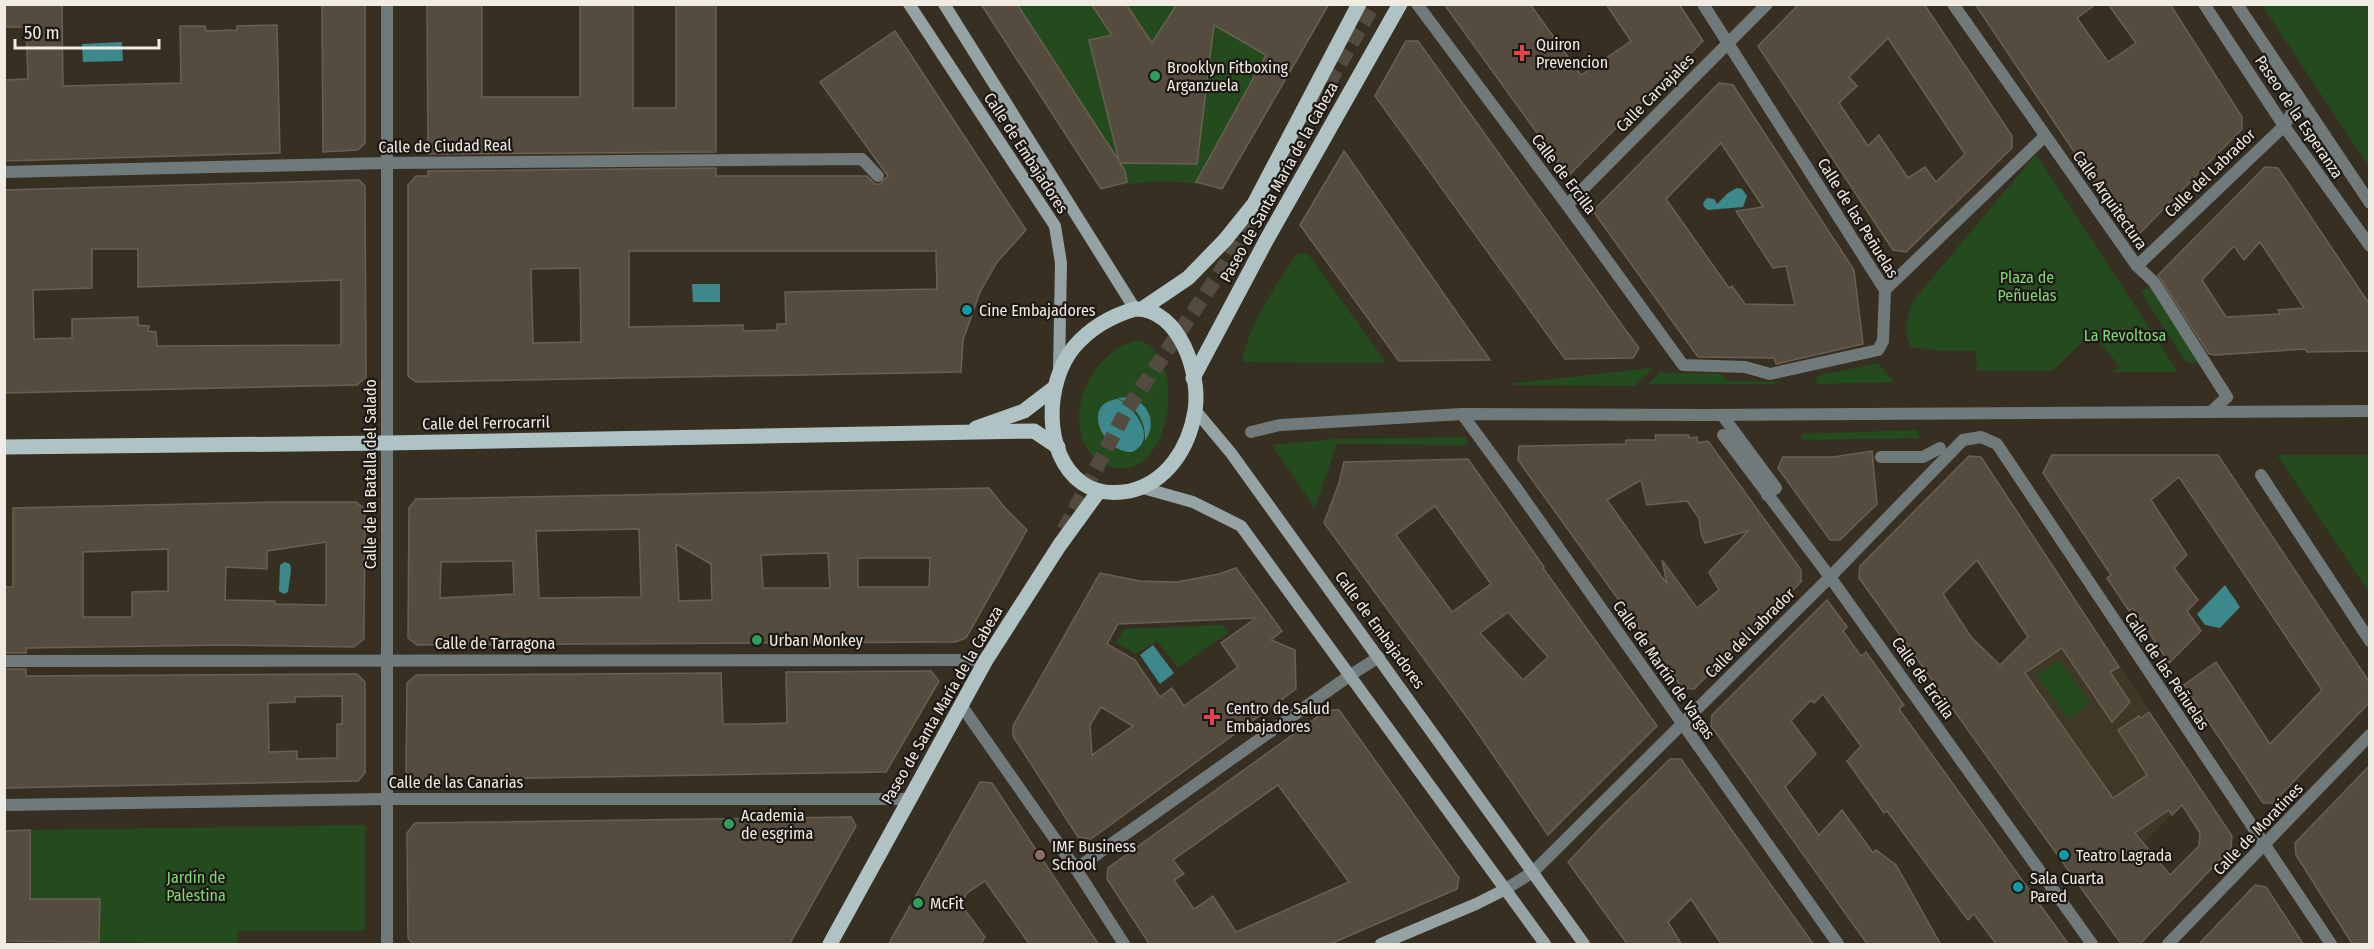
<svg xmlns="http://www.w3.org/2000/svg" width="2374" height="949" font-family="'Fira Sans Condensed',sans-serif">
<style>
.education{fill:#3f3826}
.green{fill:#234b1d}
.water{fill:#3c888b}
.building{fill:#554c3f;stroke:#696052;stroke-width:1.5;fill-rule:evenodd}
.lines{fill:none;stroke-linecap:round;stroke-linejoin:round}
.primary-tunnel{stroke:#544b40;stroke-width:15;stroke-dasharray:15 8;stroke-linecap:butt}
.pedestrian{stroke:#717a7b;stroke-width:12}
.minor{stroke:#717a7b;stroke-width:12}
.tertiary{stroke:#717a7b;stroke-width:12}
.secondary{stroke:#95a3a4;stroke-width:12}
.primary{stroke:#b0c3c4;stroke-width:15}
.health-dot{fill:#e0444e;stroke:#1c1813;stroke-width:2}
.leisure-dot{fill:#2e9e5b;stroke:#1c1813;stroke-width:2}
.culture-dot{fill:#0f9aa8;stroke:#1c1813;stroke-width:2}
.education-dot{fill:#8d6e63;stroke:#1c1813;stroke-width:2}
.labels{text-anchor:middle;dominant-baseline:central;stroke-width:4.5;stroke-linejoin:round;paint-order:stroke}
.poi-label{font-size:16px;fill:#f0ebe3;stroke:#1c1813;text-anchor:start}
.street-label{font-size:16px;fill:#f0ebe3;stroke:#1c1813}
.park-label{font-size:16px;fill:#83d776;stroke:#1c1813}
</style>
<rect width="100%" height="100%" fill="#382f23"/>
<!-- education -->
<path class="education" d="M2071,593L2200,787L2144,842L2012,654Z"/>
<!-- green -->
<g class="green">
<path d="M981,5H1329L1222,189C1183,179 1141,179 1101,189Z"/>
<path d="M2262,5H2369V167Z"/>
<path d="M2036,154L2178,372H2111L2120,367L2092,333L2052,371H1977L1976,351H1943L1910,347L1905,329L1912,302Z"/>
<path d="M1301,253L1309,255L1385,361L1382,363L1242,362C1250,321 1274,289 1296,255Z"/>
<path d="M2149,286L2198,361L2192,364L2186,362L2141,292Z"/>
<path d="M1138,340C1188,353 1173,475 1117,468C1105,466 1097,462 1090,453C1061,413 1094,350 1138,340Z"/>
<path d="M1878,363L1895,382L1817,384L1816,376Z"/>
<path d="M1653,368L1635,386L1514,385V383Z"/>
<path d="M1662,371L1663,373L1720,374L1728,381L1783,382L1772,384H1648Z"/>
<path d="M1917,430L1920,438L1801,440V434Z"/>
<path d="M1466,437L1468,445L1337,444L1315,508L1272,445L1335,439Z"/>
<path d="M2277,455H2369V592Z"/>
<path d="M1222,625L1229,632L1178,668L1157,641L1136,654L1116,643L1124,629Z"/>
<path d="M2059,660L2090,703L2067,718L2037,675Z"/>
<path d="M365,825V931H237L238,944H139V942H99L100,900L30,899V830Z"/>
</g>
<!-- water -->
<g class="water">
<path d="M122,42L123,61L83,62L82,44Z"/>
<path d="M1737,188L1742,189L1747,196L1743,207L1708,210L1704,207L1703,203L1707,198L1714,199L1717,204L1728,193Z"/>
<path d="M692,284H720V302H693Z"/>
<path d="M1130,397C1150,405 1157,423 1145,441C1146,420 1136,406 1117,398Z"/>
<path d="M1118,399C1134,407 1159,440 1132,452C1104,454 1079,403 1118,399Z"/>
<path d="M285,562L290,564L291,570L288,592L284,594L279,591L280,565Z"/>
<path d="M2225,585L2240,607L2220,628L2205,625L2197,614Z"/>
<path d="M1153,645L1174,673L1160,684L1140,655Z"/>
</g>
<!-- building -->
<g class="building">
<path d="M4,4H62L63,86L181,83L180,26H205L206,31L237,30V26L277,25L280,153L4,161V80L28,79L26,27H4Z"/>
<path d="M331,4H365V143L358,150L323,152L322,6Z"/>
<path d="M427,4H482V97H580V4H633V108H676V4H716V152L428,154Z"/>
<path d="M981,4H1017L1119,161L1089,40L1112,35L1091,4H1126L1152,43L1177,4H1329L1222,189L1196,182L1266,55L1214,25L1197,164L1120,163L1125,171L1127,182L1101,189Z"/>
<path d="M1444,4H1530L1581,75L1631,41L1606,4H1679L1703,41L1568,176Z"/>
<path d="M1799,4H1924L2012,136V148L1906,252L1893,250L1758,46ZM1888,38L1965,154L1936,182L1925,167L1908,178L1879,135L1868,146L1839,103L1857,86L1849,77Z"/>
<path d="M1975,4H2096L2077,18L2108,62L2136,43L2108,4H2170L2242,117V129L2140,233L2128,232Z"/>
<path d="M895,31L1026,230L997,262L980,292L963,340L961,372L416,382L408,376V185L416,176H428V171L716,168V176H867L875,184H880L888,176L820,82ZM629,251H936L937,289L785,292L786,324H777V330L743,331V325L629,327ZM580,268L581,342L533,343L531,269Z"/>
<path d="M1406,41H1418L1627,332L1639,348L1633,358L1565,359L1375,96Z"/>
<path d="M1719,83L1733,85L1854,270L1863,344L1776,364L1774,358L1698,357L1593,211ZM1721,143L1763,207L1736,211L1773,268L1786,266L1795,305L1745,304L1732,286L1729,288L1666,199Z"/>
<path d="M1344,151L1490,360L1399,361L1300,225Z"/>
<path d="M2265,167L2278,168L2370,305V351L2307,352L2305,349L2215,355L2209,354L2158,275ZM2260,242L2304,308L2278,310L2280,314L2226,317L2202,280L2234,246L2244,260Z"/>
<path d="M359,180L365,186L366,377L357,385L4,393V190ZM92,249H138V287L341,280V345L157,346L156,332L148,331L149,326L138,325V317L72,319V338L34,339L33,290L92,288Z"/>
<path d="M1655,435H1689V438L1697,437L1698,443L1708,441L1801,570V582L1694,689L1682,688L1518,460L1519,446L1626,444V440H1656ZM1641,480L1647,505L1687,501L1699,518L1701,533L1705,543L1748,531L1709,572L1719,590L1697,608L1662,560L1667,584L1607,500Z"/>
<path d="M1872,451L1877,504L1840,540H1830L1778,468L1783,457H1833Z"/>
<path d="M2052,455H2218L2370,683V702L2273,803H2263L2184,685L2216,662L2270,744L2322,690L2179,477L2151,500L2187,555L2174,568L2198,600L2187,611L2201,631L2169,663L2133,608L2129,611L2107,578L2111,575L2043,473Z"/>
<path d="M1969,456L1981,457L2119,667L2110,672L2130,702L2112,722L2062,648L2025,673L2113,798L2147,775L2118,730L2139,716L2141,718L2149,712L2232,836L2231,848L2139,945H2122L1859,578L1860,566ZM1977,560L2028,637L2000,665L1971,637L1943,594ZM2182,805L2200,833L2199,846L2170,875L2135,833L2169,810L2172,815Z"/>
<path d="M1468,459L1544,567L1543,568L1657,726L1548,835L1469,720L1324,523L1339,483L1344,462ZM1435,506L1491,584L1452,612L1396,535ZM1508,612L1548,657L1523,680L1480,633Z"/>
<path d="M989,488L1005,508L1027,530L966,638L955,642L417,645L408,638L409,508L416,499ZM639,529L641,597L539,598L536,531ZM676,544L711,564L712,600L679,601ZM828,553L830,588H763L761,555ZM858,558H930L929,587H858ZM513,561L514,594L440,598L441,562Z"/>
<path d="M281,502H356L365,509L364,639L354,647L226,645L26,648V653H4V587H13V508ZM326,542V605L275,604V601L225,600L226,567L267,569V551ZM168,549V591L132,592V617H83V552Z"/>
<path d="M1236,568L1282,631L1271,640L1295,650L1296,689L1091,839L1078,837L1013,736V726L1100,573L1139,581L1177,582L1219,574ZM1256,618L1221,643L1238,667L1184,706L1172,688L1160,697L1135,660L1107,644L1118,624ZM1101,707L1133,726L1092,755L1090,725Z"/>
<path d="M1827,600L1847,627L1843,631L1861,656L1866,652L1904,705L1899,709L2069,945H1997L1974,914L1968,920L1887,811L1884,813L1847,761L1861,746L1823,694L1814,703L1811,700L1791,721L1816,754L1785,787L1819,835L1842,810L1873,853L1876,850L1896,865L1941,945H1868L1711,726L1712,715Z"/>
<path d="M4,669H26V676L357,674L365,682V773L358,781L4,788ZM342,696V724H337V758L297,759V751L269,752L268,703L295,702V697Z"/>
<path d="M931,671L939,681L886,772L415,780L406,772L407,683L416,675L721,673L723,724H751L787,723L786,672Z"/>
<path d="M1327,710H1339L1459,878L1457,889L1328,945H1150L1107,879L1108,868ZM1278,785L1349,882L1236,932L1213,896L1194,909L1174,880L1184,874L1173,860Z"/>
<path d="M1670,759H1681L1814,945H1722L1691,899L1668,922L1682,945H1628L1568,862L1604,824Z"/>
<path d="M2370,765V945H2353L2296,855L2295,843Z"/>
<path d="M980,782L992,783L1099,945H1030L985,881L966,894L962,906L985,937L980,945H888Z"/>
<path d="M851,817L856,826L789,945H414L408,938L407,833L415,823Z"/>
<path d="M30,830V899H100L99,942L4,941V831Z"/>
<path d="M2255,885L2266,887L2304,945H2198Z"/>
</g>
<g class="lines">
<!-- primary-tunnel -->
<g class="primary-tunnel">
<path d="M1283,163L1374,4"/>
<path d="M1064,530L1126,411L1223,268L1259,204"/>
</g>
<!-- pedestrian -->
<g class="pedestrian">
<path d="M2137,266L2154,282L2227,397L2211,412"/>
<path d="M1462,414L1517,489"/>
<path d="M1722,415L1776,488L1767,495"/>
<path d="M1251,432L1280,425L1462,414L1706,415L2370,411"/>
<path d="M1881,457H1923L1940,448"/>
</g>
<!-- minor -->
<g class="minor">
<path d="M387,4V944"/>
<path d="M1417,4L1567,205L1683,365L1745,367L1770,374L1878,350L1883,341L1885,290L1703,4"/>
<path d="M1953,4L2137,266L2284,126L2300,99"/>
<path d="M4,172L387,163L862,159L878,176"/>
<path d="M1567,205L1767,4"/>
<path d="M1885,290L2045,136"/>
<path d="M1723,435L1830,577L2092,944"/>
<path d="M2261,475L2370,641"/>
<path d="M1517,489L1838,944"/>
<path d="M4,661L986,660"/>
<path d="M961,705L1076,869L1124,944"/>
<path d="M4,805L387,799H908"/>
<path d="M1076,869L1349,676L1379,657"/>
<path d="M1504,890L1533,872L1830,577L1963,440L1981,437L1997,444L2331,944"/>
<path d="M2168,944L2370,735"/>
</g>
<!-- tertiary -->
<g class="tertiary">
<path d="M2204,4L2284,126L2370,246"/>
<path d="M2237,4L2370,203"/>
</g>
<!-- secondary -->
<g class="secondary">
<path d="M909,4L1055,226L1061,263L1059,370"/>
<path d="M944,4L1135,309"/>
<path d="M1195,410L1231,453L1584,944"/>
<path d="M1143,488L1193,502L1241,526L1545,944"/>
<path d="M1381,944L1476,904L1504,890"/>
</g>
<!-- primary -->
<g class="primary">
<path d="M1135,309C1180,308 1201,375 1195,411C1189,448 1167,482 1130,491C1114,494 1096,493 1082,483C1042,454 1045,382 1074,347C1091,327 1111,316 1135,309Z"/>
<path d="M1142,309L1188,278L1225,240L1254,204L1359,4"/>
<path d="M1193,378L1267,239L1400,4"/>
<path d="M976,428L1024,411L1054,388"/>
<path d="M4,447L387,443L1034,431L1058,447"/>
<path d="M830,944L986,660L1059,546L1099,491"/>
</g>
</g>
<!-- markers -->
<g class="health-dot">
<path d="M1519 44h6v6h6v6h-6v6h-6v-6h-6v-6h6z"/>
<path d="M1209 708h6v6h6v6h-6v6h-6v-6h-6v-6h6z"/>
</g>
<g class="leisure-dot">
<circle cx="1155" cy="76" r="6"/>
<circle cx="757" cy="640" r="6"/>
<circle cx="729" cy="824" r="6"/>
<circle cx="918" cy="903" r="6"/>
</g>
<g class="culture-dot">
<circle cx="967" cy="310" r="6"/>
<circle cx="2064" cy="855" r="6"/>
<circle cx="2018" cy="887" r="6"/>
</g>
<circle class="education-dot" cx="1040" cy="855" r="6"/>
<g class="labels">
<!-- poi labels -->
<g class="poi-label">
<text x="1536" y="44">Quiron<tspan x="1536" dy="18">Prevencion</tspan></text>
<text x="1167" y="67">Brooklyn Fitboxing<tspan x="1167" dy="18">Arganzuela</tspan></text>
<text x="979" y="310">Cine Embajadores</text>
<text x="769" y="640">Urban Monkey</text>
<text x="1226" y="708">Centro de Salud<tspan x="1226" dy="18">Embajadores</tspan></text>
<text x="741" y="815">Academia<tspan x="741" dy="18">de esgrima</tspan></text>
<text x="1052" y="846">IMF Business<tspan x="1052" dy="18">School</tspan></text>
<text x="2076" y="855">Teatro Lagrada</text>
<text x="2030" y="878">Sala Cuarta<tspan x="2030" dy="18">Pared</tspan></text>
<text x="930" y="903">McFit</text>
</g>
<!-- street labels -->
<g class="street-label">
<text transform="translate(1655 93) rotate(-45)">Calle Carvajales</text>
<text transform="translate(2299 117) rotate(56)">Paseo de la Esperanza</text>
<text transform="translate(445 146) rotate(-1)">Calle de Ciudad Real</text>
<text transform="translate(1026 153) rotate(57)">Calle de Embajadores</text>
<text transform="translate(2210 173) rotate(-44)">Calle del Labrador</text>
<text transform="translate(1564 174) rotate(53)">Calle de Ercilla</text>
<text transform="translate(1279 182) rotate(-61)">Paseo de Santa María de la Cabeza</text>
<text transform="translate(2110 200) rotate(55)">Calle Arquitectura</text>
<text transform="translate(1858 218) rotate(58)">Calle de las Peñuelas</text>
<text transform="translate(486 423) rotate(-1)">Calle del Ferrocarril</text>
<text transform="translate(370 474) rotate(-90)">Calle de la Batalla del Salado</text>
<text transform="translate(1380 630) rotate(54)">Calle de Embajadores</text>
<text transform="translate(1750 633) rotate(-45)">Calle del Labrador</text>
<text x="495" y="643">Calle de Tarragona</text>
<text transform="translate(1664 670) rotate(55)">Calle de Martín de Vargas</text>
<text transform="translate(2167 671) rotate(56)">Calle de las Peñuelas</text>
<text transform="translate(1923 678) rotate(55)">Calle de Ercilla</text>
<text transform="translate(942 705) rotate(-60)">Paseo de Santa María de la Cabeza</text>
<text x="456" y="782">Calle de las Canarias</text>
<text transform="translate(2258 829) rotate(-46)">Calle de Moratines</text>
</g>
<!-- park labels -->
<g class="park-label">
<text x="2027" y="277">Plaza de<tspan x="2027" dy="18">Peñuelas</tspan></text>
<text x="2125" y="335">La Revoltosa</text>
<text x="196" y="877">Jardín de<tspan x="196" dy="18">Palestina</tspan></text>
</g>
</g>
<!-- border -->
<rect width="2374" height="949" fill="none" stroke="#f0ebe3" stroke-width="12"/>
<!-- scale -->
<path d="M15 39v9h144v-9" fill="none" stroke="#f0ebe3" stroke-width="3"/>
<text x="24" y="39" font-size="18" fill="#f0ebe3" stroke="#1c1813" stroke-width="4.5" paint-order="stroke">50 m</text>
</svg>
